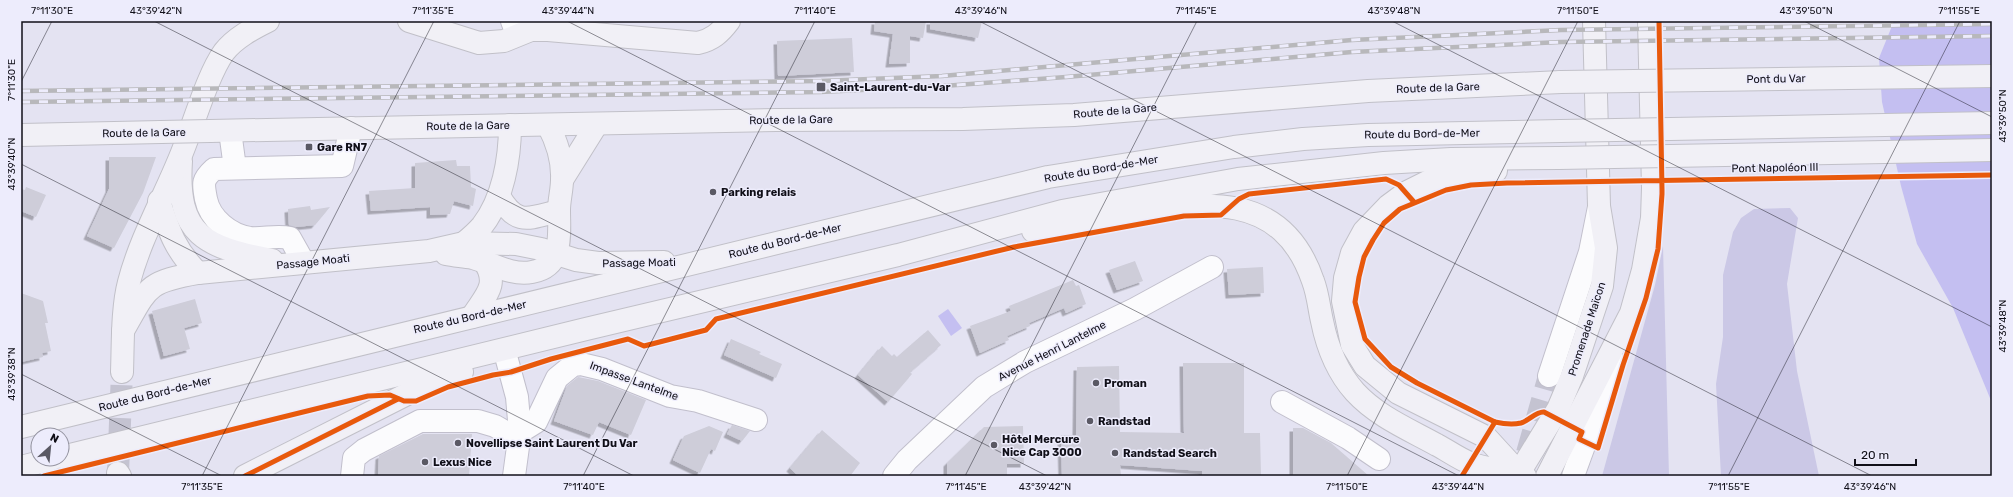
<svg xmlns="http://www.w3.org/2000/svg" width="2013" height="497" font-family="Rubik,sans-serif">
<style>
.green{fill:#cbc8e6}
.water{fill:#c4bff1}
.building{fill:#cecdd9;filter:url(#shadow)}
.lines{fill:none;stroke-linecap:round;stroke-linejoin:round}
.minor-tunnel{stroke:#c4c3d1;stroke-width:22;stroke-dasharray:22 11;stroke-linecap:butt}
.major-tunnel{stroke:#c4c3d1;stroke-width:22;stroke-dasharray:22 11;stroke-linecap:butt}
.minor-casing{stroke:#c1bfcc;stroke-width:24}
.major-casing{stroke:#c1c0c8;stroke-width:24}
.minor{stroke:#fbfbfd;stroke-width:22}
.major{stroke:#f1f0f6;stroke-width:22}
.rail-casing{stroke:#b8b8bb;stroke-width:4.5}
.rail{stroke:#edecfc;stroke-width:3;stroke-dasharray:9;stroke-linecap:butt}
.major-bridge-casing{stroke:#c1c0c8;stroke-width:24;stroke-linecap:butt}
.major-bridge{stroke:#f1f0f6;stroke-width:22}
.cycleway-casing{stroke:#edecfc;stroke-width:8}
.cycleway{stroke:#e8590c;stroke-width:5}
.ticks{fill:none;stroke:#100f18;stroke-width:1;stroke-opacity:0.45}
.poi-dot{fill:#5a5964;stroke:#edecfc;stroke-width:1.5}
.labels{text-anchor:middle;dominant-baseline:central;stroke-width:3;stroke-linejoin:round;paint-order:stroke}
.street-label{font-size:11px;fill:#100f18;stroke:#edecfc}
.poi-label{font-size:11px;font-weight:bold;fill:#100f18;stroke:#edecfc;text-anchor:start}
.neatline{fill:none;stroke:#100f18;stroke-width:1.5}
.ticks-label{font-size:10px;text-anchor:middle;fill:#100f18}
</style>
<defs>
<filter id="shadow"><feDropShadow dx="-3.5" dy="3.5" stdDeviation="0" flood-color="#0004"/></filter>
</defs>
<rect width="100%" height="100%" fill="#e4e3f2"/>
<!-- green -->
<g class="green">
<path d="M1790,208L1798,218L1787,284L1797,371L1819,476H1721L1716,384L1723,337V275L1733,232L1741,218L1754,209Z"/>
<path d="M1663,246L1669,476H1602L1655,285Z"/>
</g>
<!-- water -->
<g class="water">
<path d="M1894,21H1992V403L1953,308L1917,244L1901,186L1882,102L1879,58Z"/>
<path d="M948,309L962,328L951,336L938,316Z"/>
</g>
<!-- building -->
<g class="building">
<path d="M875,21H926L923,38L910,36V63L889,64L893,34L874,31Z"/>
<path d="M930,21H982L978,38L930,29Z"/>
<path d="M852,38L854,72L778,76L777,41Z"/>
<path d="M109,157H156L143,193L114,248L87,236L109,189Z"/>
<path d="M456,160L457,166H470L471,187L476,189L473,206L454,201L450,214L430,215V207L371,211L369,191L415,188V163Z"/>
<path d="M26,187L46,195L36,217L21,211V189L25,190Z"/>
<path d="M310,206L311,210L330,207L315,225L296,227L289,225L288,209Z"/>
<path d="M1135,261L1143,281L1117,290L1109,270Z"/>
<path d="M1263,267L1264,293L1229,295L1227,269Z"/>
<path d="M1073,280L1076,286L1079,285L1086,304L1066,313L1064,308L1029,323L1030,326L1007,336L1009,340L980,353L970,326L1011,311L1009,306Z"/>
<path d="M21,293L43,301L48,323H45L51,351L42,353L43,357L21,362Z"/>
<path d="M195,299L202,323L184,328L190,349L164,356L152,311Z"/>
<path d="M928,330L941,345L910,372L912,374L888,402L858,375L882,346L892,356L894,354L897,357Z"/>
<path d="M731,339L761,352L759,354L782,364L776,378L724,355Z"/>
<path d="M1183,363H1244V433H1260L1261,476H1202V471L1120,465L1121,476H1062L1061,435H1076L1077,367L1119,366L1120,432L1184,433Z"/>
<path d="M578,377L598,381L646,400L631,435L599,422L593,435L554,421L567,386Z"/>
<path d="M732,425L750,431L742,441L727,434Z"/>
<path d="M709,426L723,432L715,451L711,449L700,473L673,460L684,436Z"/>
<path d="M1023,426L1024,464H1007V476H947V463L984,427Z"/>
<path d="M1293,428H1303L1331,443L1369,476H1293Z"/>
<path d="M822,430L860,463L850,476H798L790,468Z"/>
<path d="M423,434H472L469,476H378L379,456Z"/>
</g>
<g class="lines">
<!-- minor-tunnel -->
<path class="minor-tunnel" d="M1527,453L1549,376"/>
<!-- major-tunnel -->
<path class="major-tunnel" d="M118,473L122,372"/>
<!-- minor casing -->
<g class="minor-casing">
<g id="minor">
<path d="M512,21L517,34"/>
<path d="M230,131L235,168"/>
<path d="M304,263L290,238C277,235 264,239 250,238C230,235 210,219 206,199C203,183 202,180 214,169L342,166L351,128"/>
<path d="M507,360L517,397L520,432L514,476"/>
<path d="M1549,376L1590,252L1599,207"/>
<path d="M1282,402L1348,438L1379,459"/>
<path d="M520,432L536,422L557,378L573,365L581,364L602,369L670,396L698,401L756,420"/>
<path d="M352,476L354,458L364,450L420,421H478L495,426L519,440"/>
<path d="M894,476L907,460L984,387L1025,362L1135,309L1212,267"/>
<path d="M1573,476L1607,383L1613,360"/>
</g>
</g>
<!-- major casing -->
<g class="major-casing">
<g id="major">
<path d="M409,21L479,43L504,41L531,30H548L698,43C712,40 720,33 729,21"/>
<path d="M210,131L776,120L963,119L1074,115L1368,91L1561,82"/>
<path d="M21,135L161,132"/>
<path d="M181,161C176,236 205,247 272,260"/>
<path d="M1496,171L1463,174L1431,180L1407,192L1388,206L1364,231L1352,253L1345,278L1343,301L1352,345L1365,366L1398,393L1486,437L1519,473"/>
<path d="M562,180L597,124"/>
<path d="M499,196C517,227 529,218 559,211"/>
<path d="M159,201C169,231 175,250 198,273"/>
<path d="M1033,231C1064,226 1096,220 1127,215C1203,201 1282,190 1313,281C1318,294 1319,308 1322,321C1327,346 1338,373 1355,392C1377,416 1408,429 1437,445C1447,450 1459,459 1470,463C1487,470 1508,469 1525,476"/>
<path d="M464,243C470,238 477,232 482,226C503,199 510,159 510,125"/>
<path d="M446,254C455,256 464,256 473,258C492,263 511,276 532,272C564,266 559,235 559,210C559,200 562,190 562,180C563,160 557,142 548,125"/>
<path d="M472,317C485,296 500,285 484,261"/>
<path d="M123,331C148,287 146,282 198,273L429,251L464,243L516,244L541,249L576,260L598,263L664,262"/>
<path d="M122,372C123,345 122,308 129,282C141,236 166,194 183,150C194,123 208,74 224,52C235,38 252,29 268,21"/>
<path d="M21,427L1048,177L1234,147L1303,139L1368,135L1561,131"/>
<path d="M62,457L586,329L898,255L1062,211L1238,179L1384,163L1451,159L1559,158"/>
<path d="M21,467L52,459"/>
<path d="M118,473L120,476"/>
<path d="M1519,473L1558,409L1572,376L1602,286L1606,248L1599,206L1594,21"/>
<path d="M245,476L423,386L462,372"/>
<path d="M1547,476L1631,313L1643,270L1652,218L1653,188L1649,21"/>
</g>
</g>
<!-- minor -->
<use href="#minor" class="minor"/>
<!-- major -->
<use href="#major" class="major"/>
<!-- rail casing -->
<g class="rail-casing">
<g id="rail">
<path d="M21,91L821,81L942,76L1352,40L1561,30L1992,24"/>
<path d="M21,102L820,92L943,86L1066,77L1352,52L1561,42L1992,36"/>
</g>
</g>
<!-- rail -->
<use href="#rail" class="rail"/>
<!-- major-bridge casing -->
<g class="major-bridge-casing">
<g id="major-bridge">
<path d="M1561,82L1992,76"/>
<path d="M1561,131L1992,123"/>
<path d="M161,132L210,131"/>
<path d="M1559,158L1992,150"/>
</g>
</g>
<!-- major-bridge -->
<use href="#major-bridge" class="major-bridge"/>
<!-- cycleway casing -->
<g class="cycleway-casing">
<g id="cycleway">
<path d="M1659,21L1662,190V194L1658,249L1646,298L1623,365L1598,448L1579,439L1582,432L1544,412C1537,411 1528,421 1521,423C1512,425 1504,424 1495,422L1417,383L1391,367L1365,339L1355,302L1359,277L1364,257L1373,240L1384,223L1400,209L1446,190L1471,185L1507,183L1992,175"/>
<path d="M44,476L368,396L390,395L404,401H416L448,387L493,375L511,372L551,359L628,339L644,346L706,330L716,319L1014,247L1184,216L1221,215L1239,199L1249,194L1386,179L1399,185L1414,202"/>
<path d="M245,476L398,399"/>
<path d="M1462,476L1495,422"/>
</g>
</g>
<!-- cycleway -->
<use href="#cycleway" class="cycleway"/>
</g>
<!-- ticks -->
<path class="ticks" d="M154,21L1047,476M567,21L1459,476M979,21L1872,476M1392,21L1992,327M1804,21L1992,117M21,82L52,21M21,164L634,476M21,374L222,476M202,476L434,21M583,476L815,21M965,476L1197,21M1347,476L1578,21M1728,476L1960,21"/>
<!-- markers -->
<g class="poi-dot">
<rect x="816" y="82" width="10" height="10" rx="2"/>
<rect x="305" y="143" width="8" height="8" rx="2"/>
<circle cx="713" cy="192" r="4"/>
<circle cx="1096" cy="383" r="4"/>
<circle cx="1090" cy="421" r="4"/>
<circle cx="458" cy="443" r="4"/>
<circle cx="994" cy="445" r="4"/>
<circle cx="1115" cy="453" r="4"/>
<circle cx="425" cy="462" r="4"/>
</g>
<g class="labels">
<!-- street labels -->
<g class="street-label">
<text transform="translate(1776 79) rotate(-1)">Pont du Var</text>
<text transform="translate(1438 88) rotate(-2)">Route de la Gare</text>
<text transform="translate(1115 111) rotate(-5)">Route de la Gare</text>
<text transform="translate(791 120) rotate(-1)">Route de la Gare</text>
<text transform="translate(468 126) rotate(-1)">Route de la Gare</text>
<text transform="translate(144 133) rotate(-1)">Route de la Gare</text>
<text transform="translate(1422 134) rotate(-1)">Route du Bord-de-Mer</text>
<text transform="translate(1775 168) rotate(-1)">Pont Napoléon III</text>
<text transform="translate(1101 169) rotate(-10)">Route du Bord-de-Mer</text>
<text transform="translate(785 241) rotate(-14)">Route du Bord-de-Mer</text>
<text transform="translate(313 262) rotate(-6)">Passage Moati</text>
<text transform="translate(639 263) rotate(-1)">Passage Moati</text>
<text transform="translate(470 317) rotate(-13)">Route du Bord-de-Mer</text>
<text transform="translate(1587 329) rotate(-72)">Promenade Maïcon</text>
<text transform="translate(1052 351) rotate(-27)">Avenue Henri Lantelme</text>
<text transform="translate(634 381) rotate(20)">Impasse Lantelme</text>
<text transform="translate(155 394) rotate(-14)">Route du Bord-de-Mer</text>
</g>
<!-- poi labels -->
<g class="poi-label">
<text x="830" y="87">Saint-Laurent-du-Var</text>
<text x="317" y="147">Gare RN7</text>
<text x="721" y="192">Parking relais</text>
<text x="1104" y="383">Proman</text>
<text x="1098" y="421">Randstad</text>
<text x="1002" y="439">Hôtel Mercure<tspan x="1002" dy="13">Nice Cap 3000</tspan></text>
<text x="466" y="443">Novellipse Saint Laurent Du Var</text>
<text x="1123" y="453">Randstad Search</text>
<text x="433" y="462">Lexus Nice</text>
</g>
</g>
<!-- border -->
<rect width="2013" height="497" fill="none" stroke="#edecfc" stroke-width="44"/>
<!-- north arrow -->
<g transform="translate(50 447) rotate(27)"><circle r="19" fill="#edecfc" stroke="#9594a1"/>
<path d="M0-3L7 15L0 10L-7 15Z" fill="#5a5964"/>
<text y="-6" font-size="11" font-weight="bold" text-anchor="middle" fill="#100f18">N</text>
</g>
<!-- scale -->
<path d="M1855 459v6h61v-6" fill="none" stroke="#100f18" stroke-width="2"/>
<text x="1861" y="459" font-size="12" fill="#100f18" stroke="#edecfc" stroke-width="3" paint-order="stroke">20 m</text>
<rect x="22" y="22" width="1969" height="453" class="neatline"/>
<g class="ticks-label">
<text x="52" y="14">7°11'30"E</text>
<text x="156" y="14">43°39'42"N</text>
<text x="433" y="14">7°11'35"E</text>
<text x="568" y="14">43°39'44"N</text>
<text x="815" y="14">7°11'40"E</text>
<text x="981" y="14">43°39'46"N</text>
<text x="1196" y="14">7°11'45"E</text>
<text x="1394" y="14">43°39'48"N</text>
<text x="1578" y="14">7°11'50"E</text>
<text x="1806" y="14">43°39'50"N</text>
<text x="1959" y="14">7°11'55"E</text>
<text transform="translate(11 80) rotate(-90)" y="4">7°11'30"E</text>
<text transform="translate(2002 116) rotate(-90)" y="4">43°39'50"N</text>
<text transform="translate(11 164) rotate(-90)" y="4">43°39'40"N</text>
<text transform="translate(2002 326) rotate(-90)" y="4">43°39'48"N</text>
<text transform="translate(11 374) rotate(-90)" y="4">43°39'38"N</text>
<text x="202" y="490">7°11'35"E</text>
<text x="584" y="490">7°11'40"E</text>
<text x="966" y="490">7°11'45"E</text>
<text x="1045" y="490">43°39'42"N</text>
<text x="1347" y="490">7°11'50"E</text>
<text x="1458" y="490">43°39'44"N</text>
<text x="1729" y="490">7°11'55"E</text>
<text x="1870" y="490">43°39'46"N</text>
</g>
</svg>
